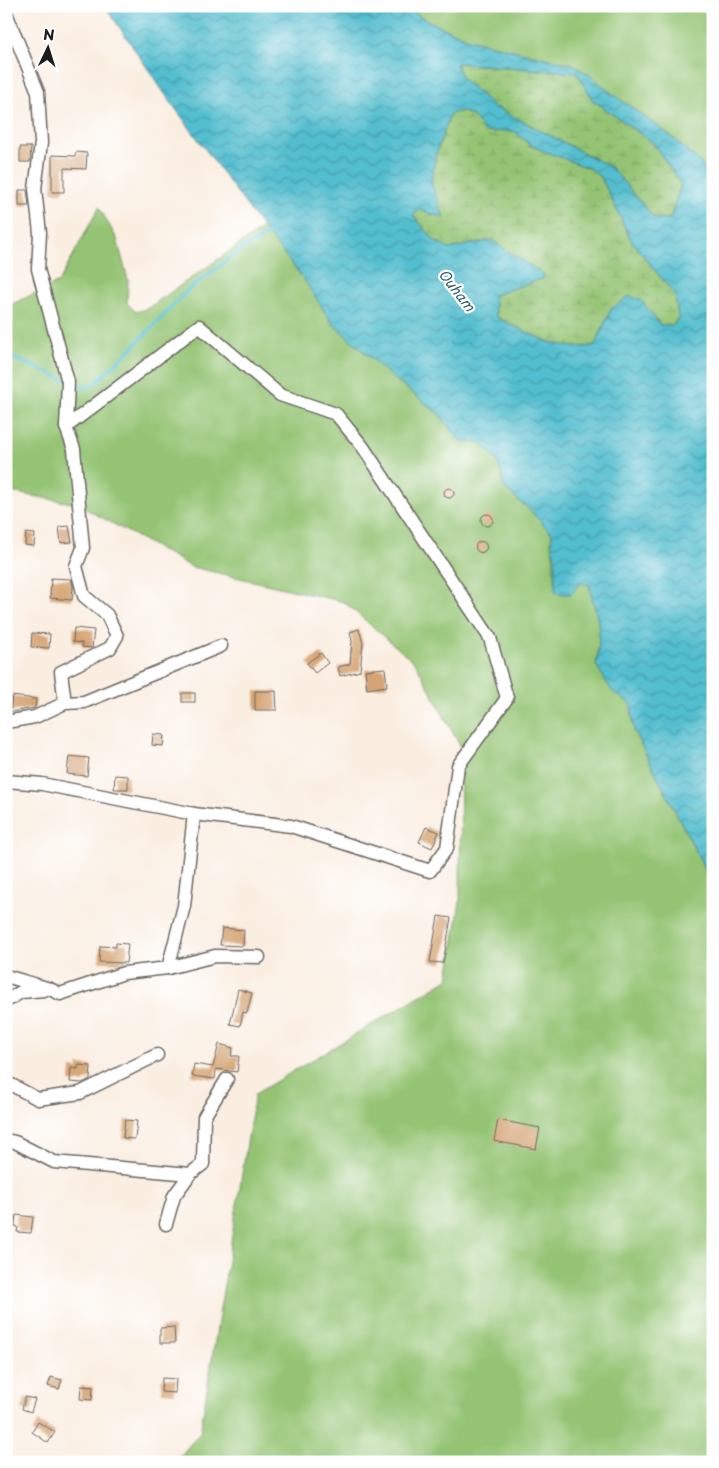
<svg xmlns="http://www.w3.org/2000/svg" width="719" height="1468" font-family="'Playpen Sans',sans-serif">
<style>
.green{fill:#94c473;stroke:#587048}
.wetland{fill:url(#wetland-marsh);stroke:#587048}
.water{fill:url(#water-waves);stroke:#386d76;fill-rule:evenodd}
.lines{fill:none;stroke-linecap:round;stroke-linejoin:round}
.stream{stroke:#53becf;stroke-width:4}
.building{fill:#d6a576}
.minor-casing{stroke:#6a6661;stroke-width:15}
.minor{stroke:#fff;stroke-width:12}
.labels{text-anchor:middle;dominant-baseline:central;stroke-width:4.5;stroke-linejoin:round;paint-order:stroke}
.water-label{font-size:14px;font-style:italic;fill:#325d64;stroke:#fff}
</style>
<defs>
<pattern id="wetland-marsh" width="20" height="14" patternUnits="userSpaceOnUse" patternTransform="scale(1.25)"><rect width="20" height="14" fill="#94c473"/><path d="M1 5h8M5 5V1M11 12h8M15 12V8" fill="none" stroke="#7fa863"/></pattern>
<pattern id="water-waves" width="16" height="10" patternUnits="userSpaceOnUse" patternTransform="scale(1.25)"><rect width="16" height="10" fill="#53becf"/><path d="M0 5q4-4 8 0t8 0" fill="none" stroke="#449aa7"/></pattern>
</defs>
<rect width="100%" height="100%" fill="#fff"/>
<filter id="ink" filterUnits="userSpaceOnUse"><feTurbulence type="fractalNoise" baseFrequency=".02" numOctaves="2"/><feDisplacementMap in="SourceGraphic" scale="10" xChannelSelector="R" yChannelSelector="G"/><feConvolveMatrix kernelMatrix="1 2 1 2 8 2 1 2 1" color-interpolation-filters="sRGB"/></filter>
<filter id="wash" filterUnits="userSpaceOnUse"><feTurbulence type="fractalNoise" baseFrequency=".0096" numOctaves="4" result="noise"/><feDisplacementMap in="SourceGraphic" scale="20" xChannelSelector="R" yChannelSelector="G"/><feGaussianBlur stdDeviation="1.12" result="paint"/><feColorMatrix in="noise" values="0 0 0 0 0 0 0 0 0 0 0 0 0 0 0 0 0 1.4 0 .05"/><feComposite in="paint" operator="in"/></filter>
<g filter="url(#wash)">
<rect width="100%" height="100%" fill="#faeee1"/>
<!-- green -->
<g class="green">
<path d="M404,6H713V185L699,161L668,134L606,89L592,77L574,65L471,40L426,20Z"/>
<path d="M99,207L117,239L128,280L127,303L136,312L148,308L263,228L303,278L332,323L391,376L440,415L461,441L480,443L491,453L498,462L502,476L503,485L508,492L531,511L552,534C551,546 555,558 554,571L575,588L580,585V583L590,585C590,595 595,606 597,616C600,633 599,649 596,665L612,691L631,704L634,731L705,869L713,891V1462H175L200,1433L255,1094L448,979L460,901L461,748L416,664L344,602L192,567L77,504L6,491V307L59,282Z"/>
</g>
<!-- wetland -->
<g class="wetland">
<path d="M455,63L577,73L593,100L653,143L681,184L670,219L654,218L611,167L495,107L462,79Z"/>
<path d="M462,111L474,117L484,131H514L531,146L591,169L602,179L632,242L675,295L678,317L674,325H660L641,300L611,309L595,345C561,354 526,331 496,317L494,295L544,278L491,240L449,249L434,240L413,215L420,210L444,218L431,182L436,154L450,113Z"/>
</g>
<!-- water -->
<path class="water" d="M105,6H404L426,20L471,40L574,65L592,77L606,89L668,134L699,161L713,185V891L705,869L634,731L631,704L612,691L596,665C599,649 600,633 597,617C595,606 590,596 590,585L580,583L571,594H562L555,591V556L551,543L552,534L531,511L508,492L503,485L502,476L498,462L491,453L480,443L461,441L440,415L391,376L332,323L303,278L263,228L167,97ZM456,63L577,73L593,100L653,143L681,184L670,219L654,218L611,167L495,107L462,79ZM462,111L474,117L484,132L514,131L531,146L591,169L602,179L632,242L675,295L678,317L674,325H660L641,300L629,296L611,309L595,345C563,354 524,331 496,317L494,295L544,278L543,274L491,240L449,249L434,240L413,215L420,210L444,218L431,182L436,154L450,114Z"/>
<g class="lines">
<!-- stream -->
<g class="stream">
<path d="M6,357L18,360L65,380"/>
<path d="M71,383L77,386L85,387L94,384L133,347L188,290L243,248L271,233"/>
</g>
</g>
<g id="blocks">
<!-- building -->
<g class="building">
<path d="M20,147H31L30,162H20Z"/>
<path d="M76,152L87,153L86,169L64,168V192H52V155L75,156Z"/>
<path d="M19,190H27L29,206H19Z"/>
<circle cx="449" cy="493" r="5"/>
<circle cx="487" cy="520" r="6"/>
<path d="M69,526L72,542L61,543L59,527Z"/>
<path d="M26,533L35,534L34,546L25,545Z"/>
<circle cx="481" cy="547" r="5.5"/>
<path d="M51,578L71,579L73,586L72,600L50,598Z"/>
<path d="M74,628L94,630L92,648L82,647V643L73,642Z"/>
<path d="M359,629L363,643L360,671L340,676L338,667L350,664L352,641L350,632Z"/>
<path d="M32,633L50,634L49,648L31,647Z"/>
<path d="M321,653L328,663L315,673L307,663Z"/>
<path d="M385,668L387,686L367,689L365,670Z"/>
<path d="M255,691H276L277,710H255Z"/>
<rect x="182" y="693" width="13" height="9"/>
<path d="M12,696L36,699L35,708L10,712Z"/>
<path d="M153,734L164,735L163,746L152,745Z"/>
<path d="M69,756L89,758L87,776L67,774Z"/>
<path d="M115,775L128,776V789H114Z"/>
<path d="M426,827L439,832L432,848L419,842Z"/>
<path d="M438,916L451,918L443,963L430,962Z"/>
<path d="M222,928L244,930L243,946L220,945Z"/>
<path d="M116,943L128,944L126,963L99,962L100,946L116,947Z"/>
<path d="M238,989L252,993L247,1013L243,1012L240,1026L230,1024Z"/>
<path d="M219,1044L233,1048L231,1056H239L237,1072L216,1069L215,1079L192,1076L194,1064L213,1067Z"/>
<path d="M78,1065L91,1066L90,1079L82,1083L70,1082L71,1068L78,1069Z"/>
<path d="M125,1120L137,1121L135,1139L123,1138Z"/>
<path d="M498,1120L540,1128L536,1149L494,1141Z"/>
<path d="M16,1215L33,1217L31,1233L17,1232L18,1227L15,1226Z"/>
<path d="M174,1327L175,1343H160V1328Z"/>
<path d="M51,1377L62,1380L59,1389L48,1386Z"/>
<path d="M162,1378L176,1379L175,1393L161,1392Z"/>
<path d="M81,1386L93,1387L92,1400L80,1399Z"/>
<path d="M25,1397L35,1399L31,1412L22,1409Z"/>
<path d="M38,1422L55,1432L48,1443L32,1432Z"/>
</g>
</g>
</g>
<g filter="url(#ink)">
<use href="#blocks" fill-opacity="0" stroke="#6a6661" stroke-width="1"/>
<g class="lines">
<!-- minor casing -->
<g class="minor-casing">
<g id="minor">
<path d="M6,13L38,92L41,143L35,189L40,233L38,269L68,382L66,427L199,326L280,395L336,414L363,447L490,638L507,698L458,766L447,848L430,871L291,826L194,814L42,784L6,781"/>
<path d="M65,703L61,672L110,648L117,636L107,615L84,596L76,566L83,548L74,449L66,427"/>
<path d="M6,722L35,717L65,703L84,702L221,646"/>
<path d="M168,968L184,906L194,814"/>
<path d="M6,976L50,989L60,994L124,973L168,968L215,956L259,957"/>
<path d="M6,1001L21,992L44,990"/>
<path d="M6,1082L38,1099L80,1093L157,1055"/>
<path d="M6,1140L15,1142L54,1162L190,1174"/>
<path d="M166,1224L174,1196L190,1174L203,1164L204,1117L227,1079"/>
</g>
</g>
<!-- minor -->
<use href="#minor" class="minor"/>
</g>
</g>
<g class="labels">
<!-- water labels -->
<g class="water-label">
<text transform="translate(457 290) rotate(52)">Ouham</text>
</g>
</g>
<!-- margin -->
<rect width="719" height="1468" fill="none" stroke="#fff" stroke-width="25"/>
<!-- north arrow -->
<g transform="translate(48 48) rotate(4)" stroke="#ffffff" stroke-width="4" paint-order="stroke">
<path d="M0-4L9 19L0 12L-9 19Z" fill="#1c1c1c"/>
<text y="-8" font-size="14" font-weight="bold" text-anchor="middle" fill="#1c1c1c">N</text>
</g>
</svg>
